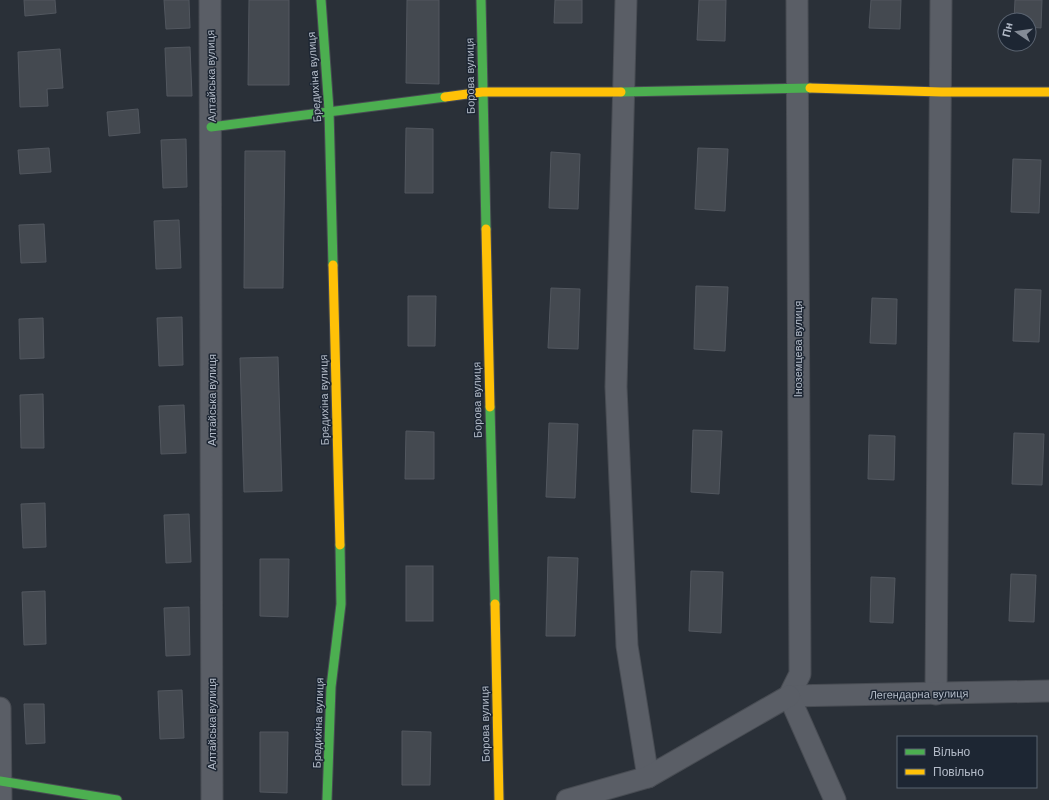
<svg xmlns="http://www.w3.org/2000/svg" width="1049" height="800" font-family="Arial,sans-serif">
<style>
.building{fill:#444950;stroke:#52575f}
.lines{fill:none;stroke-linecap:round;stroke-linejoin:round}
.street-casing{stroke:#484c53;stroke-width:23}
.fast-casing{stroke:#484c53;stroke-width:11}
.slow-casing{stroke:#484c53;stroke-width:11}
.street{stroke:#5a5e66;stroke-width:21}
.fast{stroke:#4caf50;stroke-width:9}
.slow{stroke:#ffc107;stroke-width:9}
.labels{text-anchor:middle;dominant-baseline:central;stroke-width:3;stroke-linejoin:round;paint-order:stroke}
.street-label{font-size:11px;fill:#b4bcc9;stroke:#1d2633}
</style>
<rect width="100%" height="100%" fill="#2a3038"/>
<!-- building -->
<g class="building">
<path d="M24,0H55L56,13L25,16Z"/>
<path d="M164,0H189L190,28L166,29Z"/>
<path d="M249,0H289V85H248Z"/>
<path d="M407,0H439V84L406,83Z"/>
<path d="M555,0H582V23H554Z"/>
<path d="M699,0H726L725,41L697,40Z"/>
<path d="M871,0H901L900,29L869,28Z"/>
<path d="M1015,0H1042L1041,28L1029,27V20H1014Z"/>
<path d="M190,47L192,96H167L165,48Z"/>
<path d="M60,49L63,88L47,89L48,106L20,107L18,52Z"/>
<path d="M138,109L140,133L109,136L107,112Z"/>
<path d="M406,128L433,129V193H405Z"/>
<path d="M186,139L187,187L163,188L161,140Z"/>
<path d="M49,148L51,172L20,174L18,150Z"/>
<path d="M698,148L728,149L725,211L695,209Z"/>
<path d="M245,151H285L283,288H244Z"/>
<path d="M551,152L580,154L578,209L549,208Z"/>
<path d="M1013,159L1041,160L1039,213L1011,212Z"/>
<path d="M179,220L181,268L156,269L154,221Z"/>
<path d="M44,224L46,262L21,263L19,225Z"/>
<path d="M696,286L728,287L725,351L694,349Z"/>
<path d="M551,288L580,289L578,349L548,348Z"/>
<path d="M1015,289L1041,290L1039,342L1013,341Z"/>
<path d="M408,296H436L435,346H408Z"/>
<path d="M872,298L897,299L896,344L870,343Z"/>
<path d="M182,317L183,365L159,366L157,318Z"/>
<path d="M43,318L44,358L20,359L19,319Z"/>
<path d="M278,357L282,491L244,492L240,358Z"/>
<path d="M43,394L44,448H21L20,395Z"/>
<path d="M184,405L186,453L161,454L159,406Z"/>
<path d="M549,423L578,424L575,498L546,497Z"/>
<path d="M693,430L722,431L719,494L691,492Z"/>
<path d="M406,431L434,432V479H405Z"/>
<path d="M1014,433L1044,434L1042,485L1012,484Z"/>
<path d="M869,435L895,436L894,480L868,479Z"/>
<path d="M45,503L46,547L23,548L21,504Z"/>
<path d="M189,514L191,562L166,563L164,515Z"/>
<path d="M548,557L578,558L575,636H546Z"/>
<path d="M260,559H289L288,617L260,616Z"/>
<rect x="406" y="566" width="27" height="55"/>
<path d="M691,571L723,572L721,633L689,631Z"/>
<path d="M1011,574L1036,575L1034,622L1009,621Z"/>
<path d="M871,577L895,578L893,623L870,622Z"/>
<path d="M45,591L46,644L24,645L22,592Z"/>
<path d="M189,607L190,655L166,656L164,608Z"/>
<path d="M182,690L184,738L160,739L158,691Z"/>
<path d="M24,704H44L45,743L26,744Z"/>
<path d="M402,731L431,732L430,785H402Z"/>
<path d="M260,732H288L287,793L260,792Z"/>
</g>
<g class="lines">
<!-- street casing -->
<g class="street-casing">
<g id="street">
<path d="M210,0L212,800"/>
<path d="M626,0L616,387L627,646L648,777"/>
<path d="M936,694L941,0"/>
<path d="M789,696L800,674L797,0"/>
<path d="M789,696L1049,691"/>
<path d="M789,696L835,800"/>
<path d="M0,708L1,800"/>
<path d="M567,800L648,777L789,696"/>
</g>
</g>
<!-- fast casing -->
<g class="fast-casing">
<g id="fast">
<path d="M321,0L329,110L333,265"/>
<path d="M481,0L486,229"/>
<path d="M621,92L810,88"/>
<path d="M211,127L445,97"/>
<path d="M490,407L495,604"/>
<path d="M0,781L117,800"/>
<path d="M327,800L331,687L341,604L340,545"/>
</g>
</g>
<!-- slow casing -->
<g class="slow-casing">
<g id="slow">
<path d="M810,88L941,92H1049"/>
<path d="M445,97L482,92H621"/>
<path d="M486,229L490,407"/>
<path d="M333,265L340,545"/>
<path d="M495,604L499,800"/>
</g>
</g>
<!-- street -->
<use href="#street" class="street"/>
<!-- fast -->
<use href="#fast" class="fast"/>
<!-- slow -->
<use href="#slow" class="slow"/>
</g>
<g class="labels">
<!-- street labels -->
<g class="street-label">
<text transform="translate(211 76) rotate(-91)">Алтайська вулиця</text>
<text transform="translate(470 76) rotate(-91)">Борова вулиця</text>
<text transform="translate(314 77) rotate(-94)">Бредихіна вулиця</text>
<text transform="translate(798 349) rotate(-90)">Іноземцева вулиця</text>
<text transform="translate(212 400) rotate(-90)">Алтайська вулиця</text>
<text transform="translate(324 400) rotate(-91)">Бредихіна вулиця</text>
<text transform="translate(477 400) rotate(-91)">Борова вулиця</text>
<text transform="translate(919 694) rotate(-1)">Легендарна вулиця</text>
<text transform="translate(318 723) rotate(-88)">Бредихіна вулиця</text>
<text transform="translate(212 724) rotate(-90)">Алтайська вулиця</text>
<text transform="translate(485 724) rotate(-91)">Борова вулиця</text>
</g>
</g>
<!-- legend -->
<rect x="897" y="736" width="140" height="52" fill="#1d2633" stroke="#59626f"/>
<rect x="905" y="749" width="20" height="6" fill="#4caf50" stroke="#59626f"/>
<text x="933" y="756" font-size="12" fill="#b4bcc9">Вільно</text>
<rect x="905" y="769" width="20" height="6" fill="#ffc107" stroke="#59626f"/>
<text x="933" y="776" font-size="12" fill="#b4bcc9">Повільно</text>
<!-- north arrow -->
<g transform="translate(1017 32) rotate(283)"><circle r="19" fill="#1d2633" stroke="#59626f"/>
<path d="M0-3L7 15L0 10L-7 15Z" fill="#848b96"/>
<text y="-6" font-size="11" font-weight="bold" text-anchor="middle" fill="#b4bcc9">Пн</text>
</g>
</svg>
